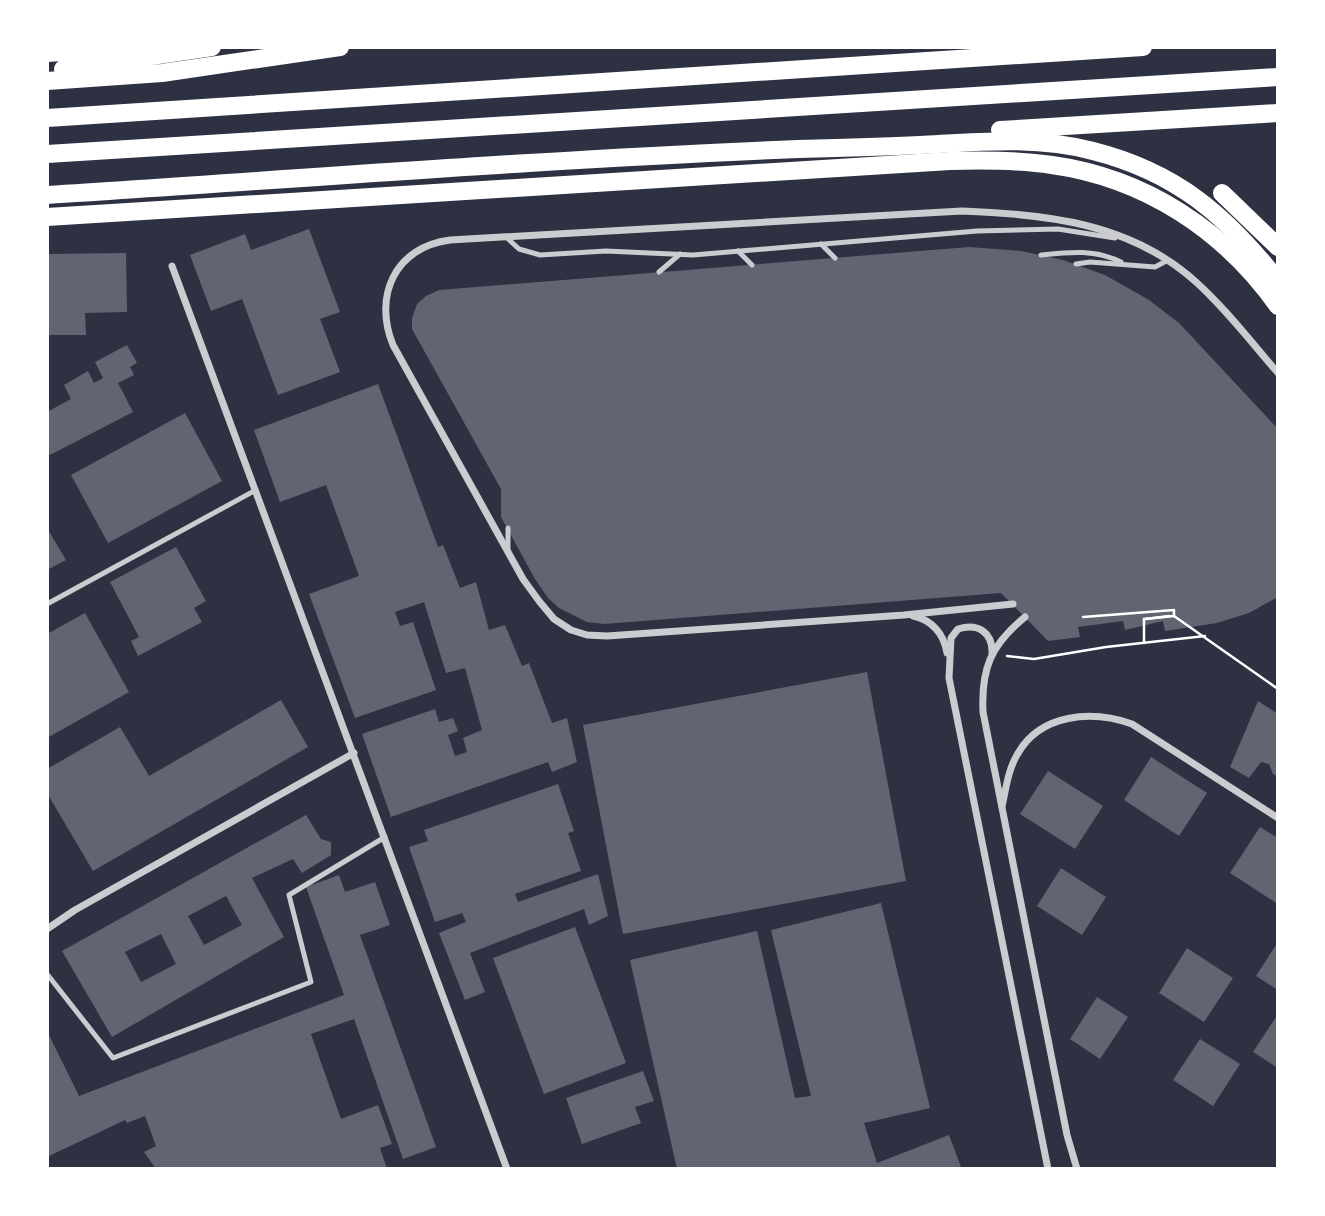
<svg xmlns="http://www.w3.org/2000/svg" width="1325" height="1216" font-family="'Exo 2',sans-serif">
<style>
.building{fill:#626471;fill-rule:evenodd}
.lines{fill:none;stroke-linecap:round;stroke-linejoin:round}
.path{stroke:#fff;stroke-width:2.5}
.service{stroke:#caccd0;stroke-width:5}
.minor{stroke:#caccd0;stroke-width:7}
.motorway{stroke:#fff;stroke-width:18}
</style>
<rect width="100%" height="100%" fill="#2d3142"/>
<!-- building -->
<g class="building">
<path d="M309,229L340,312L320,319L340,372L278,395L242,299L211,311L190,255L245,234L251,250Z"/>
<path d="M969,247L1021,251L1063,260L1105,275L1149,300L1179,323L1278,429V600L1276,598L1249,613L1217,623L1165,631L1163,621L1125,630L1123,621L1078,627L1080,637L1048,641L1001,593L604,624L587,622L559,608L548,598L535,579L501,517V489L412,329V318L417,304L426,296L439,290Z"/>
<path d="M126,253L127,312L85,313L86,335H47V254Z"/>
<path d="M127,345L137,363L130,367L134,375L118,383L133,412L50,455L47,450V412L71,399L64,385L88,371L94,383L103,378L95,362Z"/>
<path d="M378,384L438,547L443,545L460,588L476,582L489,630L505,625L522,666L529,663L552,723L567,718L577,762L552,772L548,762L391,817L362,734L435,709L439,722L453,718L458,731L448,735L455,756L467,752L463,738L482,730L465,668L446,673L424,602L395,612L400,626L413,622L436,690L355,718L309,594L359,576L326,485L280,502L254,430Z"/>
<path d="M185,413L222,481L108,543L71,475Z"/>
<path d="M47,528L66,560L47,570Z"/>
<path d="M176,547L206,601L194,608L202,622L138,656L131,641L139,637L110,582Z"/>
<path d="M85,613L129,692L47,738V634Z"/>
<path d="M867,672L906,881L623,934L583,725Z"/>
<path d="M281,700L308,747L93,871L47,793V769L120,727L149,776Z"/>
<path d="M1258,701L1278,714V777L1273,774L1269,764L1261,762L1249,778L1230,767Z"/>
<path d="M1151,757L1207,793L1179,836L1124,800Z"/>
<path d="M1048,771L1103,806L1075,849L1020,814Z"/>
<path d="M558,784L574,831L568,833L581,871L515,894L518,902L598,874L608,916L589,925L584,909L470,953L485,992L465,1000L439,933L466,922L462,913L435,922L409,847L428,841L424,830Z"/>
<path d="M306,815L321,839L331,842V855L302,873L293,859L252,878L284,937L112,1037L62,951ZM226,896L242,925L204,945L188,916ZM161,934L176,964L141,982L125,952Z"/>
<path d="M1260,827L1278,838V904L1230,873Z"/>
<path d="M1061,868L1106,897L1082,935L1037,906Z"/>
<path d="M339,875L345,892L375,882L390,925L360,935L436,1147L403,1159L354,1019L311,1034L341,1119L378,1105L392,1144L380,1148L387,1169H156L144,1152L156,1146L145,1116L127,1123L125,1120L47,1157V1031L79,1096L344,995L306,887Z"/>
<path d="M881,903L930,1108L864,1123L877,1163L949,1135L961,1167L677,1169L630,960L757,931L795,1098L811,1096L771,930Z"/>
<path d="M575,927L626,1063L544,1094L493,958Z"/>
<path d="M1278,942V990L1256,976Z"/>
<path d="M1187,948L1233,978L1204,1022L1159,993Z"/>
<path d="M1097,997L1128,1017L1100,1059L1070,1039Z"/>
<path d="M1278,1014V1068L1253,1052Z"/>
<path d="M1200,1039L1240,1064L1213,1106L1173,1080Z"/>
<path d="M643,1071L654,1101L635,1107L641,1123L582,1144L566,1098Z"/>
</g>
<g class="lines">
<!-- path -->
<g class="path">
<path d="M1083,617L1174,610V616"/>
<path d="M1144,619L1174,616L1278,689"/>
<path d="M1146,619L1169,616"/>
<path d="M1144,643V619"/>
<path d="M1007,656L1034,659L1106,647L1205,636"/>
</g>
<!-- service -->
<g class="service">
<path d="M506,237L519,249L540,255L606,251L693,255L977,231L1058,229L1115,238"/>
<path d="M821,244L835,258"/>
<path d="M738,251L752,265"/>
<path d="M1041,255C1070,252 1094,249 1121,262"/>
<path d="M1076,264L1090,262L1155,267L1168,260"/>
<path d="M659,272L680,254"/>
<path d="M508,528V549"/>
<path d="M47,604L256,490"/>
<path d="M47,974L113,1058L311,982L289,895L385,837"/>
</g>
<!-- minor -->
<g class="minor">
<path d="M172,266L507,1169"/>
<path d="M1013,604L904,615L607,636L587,635L571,630L554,619L539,601L523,579L393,345C373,296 395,247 450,240L962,211C1046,214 1131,223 1196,282C1226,309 1251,342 1278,373"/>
<path d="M913,616C932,620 944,634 947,653"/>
<path d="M1025,617C991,645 981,668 983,712L1067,1135L1077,1169"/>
<path d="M992,654C993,632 978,623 958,629L951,638L949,678L1048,1169"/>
<path d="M1002,806C1006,789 1008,770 1017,755C1040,713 1092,710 1132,724L1278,818"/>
<path d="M47,929L75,910L354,753"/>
</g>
<!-- motorway -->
<g class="motorway">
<path d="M47,53L131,47"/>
<path d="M63,69L212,47"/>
<path d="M47,81L162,73L340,47"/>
<path d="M47,118L1143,47"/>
<path d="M1000,130L1278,113"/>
<path d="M47,154L1278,77"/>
<path d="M1222,193L1278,247"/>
<path d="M47,195C297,179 548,159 798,149C839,148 879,147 920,145C978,142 1036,136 1093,151C1176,172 1226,215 1278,281"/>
<path d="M47,217L950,161C984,160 1018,160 1052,165C1145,178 1224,230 1278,306"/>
</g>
</g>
<!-- border -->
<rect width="1325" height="1216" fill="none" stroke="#ffffff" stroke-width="98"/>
</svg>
